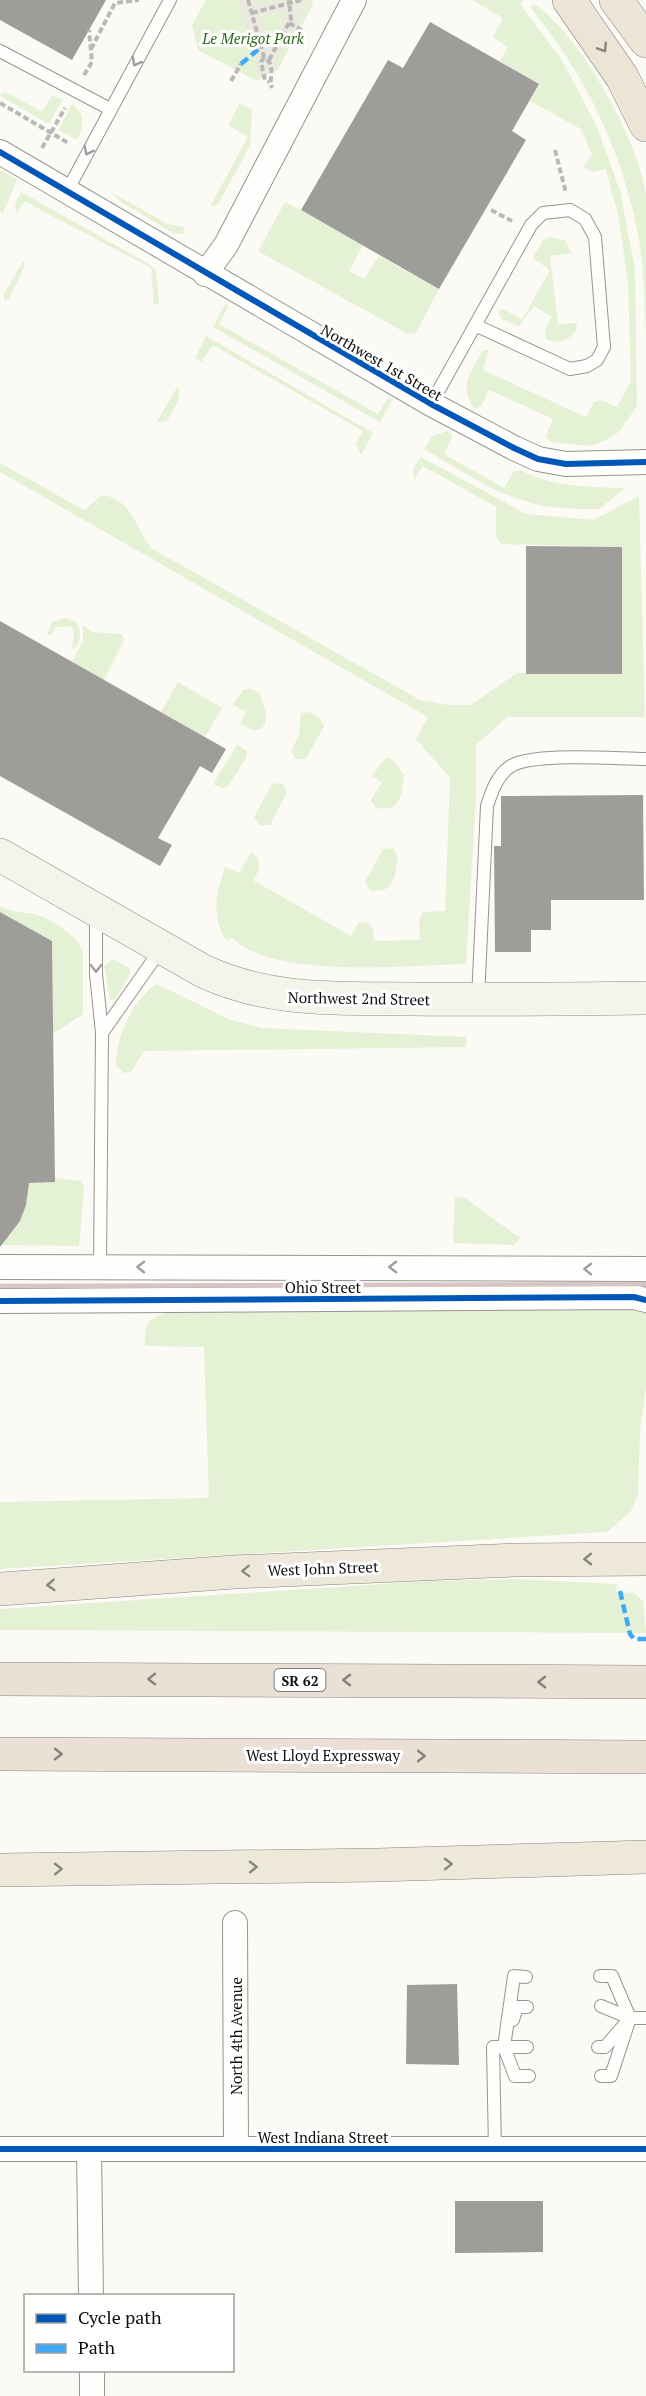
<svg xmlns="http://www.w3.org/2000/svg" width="646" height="2396" font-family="'PT Serif',serif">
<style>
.green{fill:#e4f1d4}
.plaza{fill:#ece9df;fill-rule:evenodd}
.building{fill:#9f9d99}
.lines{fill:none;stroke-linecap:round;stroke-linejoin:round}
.service-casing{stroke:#969592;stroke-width:14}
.minor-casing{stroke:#969592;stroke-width:26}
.secondary-casing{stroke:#8c8b89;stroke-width:34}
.primary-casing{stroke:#83827f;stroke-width:34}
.trunk-casing{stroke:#83827f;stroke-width:34}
.motorway-casing{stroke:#83827f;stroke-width:34}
.path{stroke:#b9b9b8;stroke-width:4;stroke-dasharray:6 3;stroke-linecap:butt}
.service{stroke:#fffefd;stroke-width:12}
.minor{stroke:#fffefd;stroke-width:24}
.secondary{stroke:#f5f4ea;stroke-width:33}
.primary{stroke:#ede8d9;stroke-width:33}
.trunk{stroke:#ece4d7;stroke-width:33}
.motorway{stroke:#eae0d5;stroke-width:33}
.rail{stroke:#d8c4c4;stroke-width:4.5}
.quiet{stroke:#3fa9f5;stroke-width:4.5;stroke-dasharray:9 4.5;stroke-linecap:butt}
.cycleway-casing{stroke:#fff;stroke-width:10}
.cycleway{stroke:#0057b8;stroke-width:6}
.oneway{stroke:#89847d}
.oneway2{stroke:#9f9e9e}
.oneway3{stroke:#89867e}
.oneway4{stroke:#87827c}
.labels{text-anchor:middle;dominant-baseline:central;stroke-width:6;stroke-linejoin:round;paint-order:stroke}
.shield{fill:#fff;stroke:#575757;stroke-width:1.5}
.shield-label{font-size:14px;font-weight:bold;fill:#0f0f0f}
.park-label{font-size:15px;font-style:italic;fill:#2a681d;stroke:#fff}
.street-label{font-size:15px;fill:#0f0f0f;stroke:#fff}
</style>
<rect width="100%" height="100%" fill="#fcfaf4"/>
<!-- green -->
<g class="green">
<path d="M206,0H312L313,5L278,69L257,81L198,50L192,25Z"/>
<path d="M472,0H524L520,4L563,62L597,127L620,191L635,269L637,406L619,432L606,440L590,446L550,442L546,436L553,419L489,390L481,407L474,408C458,384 471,373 482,351L489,349L483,370L586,417L594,402L601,400L617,407L631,381L628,282L619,219L606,169L593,172L583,167L592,154L581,129L530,101L539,84L500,61L508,47L493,37L503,18Z"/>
<path d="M534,4C580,34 638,140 646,194C646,212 646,232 646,249C646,280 646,311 645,341C644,308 645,273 639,240C624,154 586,75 530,7Z"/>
<path d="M4,91L42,112L52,96L63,99L49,124L0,96V93L3,94Z"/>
<path d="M240,103L252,110L250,146L218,204L210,207L248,137L228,125Z"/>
<path d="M72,104C86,114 84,126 77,140L59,130Z"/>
<path d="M0,170L17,180L3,213L0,212Z"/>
<path d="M21,192L149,264L156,271L159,303L154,304L151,268L24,201L16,214L15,204Z"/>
<path d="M111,192L167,224L184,227L183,234H175L121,202Z"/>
<path d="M285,202L363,245L349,271L364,279L379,256L439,289L416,333L408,334L258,251Z"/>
<path d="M550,237L565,240L571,253L550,256L558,324L577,323L576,331C565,342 559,345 545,338V330L552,317L534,306L519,326L503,320L499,314L500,310L504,309L522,320L550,270L533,258L543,240Z"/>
<path d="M23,261L25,265L9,299L5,301L3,296Z"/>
<path d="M226,302L228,307L219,324L378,414L388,398L393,399L380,422L213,327Z"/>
<path d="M206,336L373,433L361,455L356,444L363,431L213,345L201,362L195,358Z"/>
<path d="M178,386C183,397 173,410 167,421L156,423Z"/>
<path d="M446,431L452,434V438L444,454L504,488L513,472L520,470C553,487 588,487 625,488L599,509C574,509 549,509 525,501C489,491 456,467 424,449L432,437Z"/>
<path d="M421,457L526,514L593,520L639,496L645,717H507L476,745V795L466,964C407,965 276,980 232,938L226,941C211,915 216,895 225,867L239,873L251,852L258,858L259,868L254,881L351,936L359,922L368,923L373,929L374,941L420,940L419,919L423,912L445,911L450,778L416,739L428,717L0,472V463L84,510L102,495C131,498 136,528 151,548L420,700L448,705H471L517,673L622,674V547L501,544L496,536V507L423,466L414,480L413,469Z"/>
<path d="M64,618L76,621C81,631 82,639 75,649H72L74,632L71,626L56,627L51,635H47L52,622Z"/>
<path d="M83,625L92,632L122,634L124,640L104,680L72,662L83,641Z"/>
<path d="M178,682L222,708L205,737L161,712Z"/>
<path d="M250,689L259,692L266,712L265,724C257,735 250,729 240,724L246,712L233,705L243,690Z"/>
<path d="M309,712L319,717L324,726L306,759H296L291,751L299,735L301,713Z"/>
<path d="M237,745L247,751L246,758L228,787L221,788L213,784Z"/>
<path d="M386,757L393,760L404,775C401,795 402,812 376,808L371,800L382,782L372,776Z"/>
<path d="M282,783L287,792L270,825H260L254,817L272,784Z"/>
<path d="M393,848L398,857C394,877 396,894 370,890L365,882L383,849Z"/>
<path d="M0,906C13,914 28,911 41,916C56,923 78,936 83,952V1014L53,1034L52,941L0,912Z"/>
<path d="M113,959L129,968L130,974L116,999L110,1000L104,966Z"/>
<path d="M157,984L228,1019L261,1028L467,1037L466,1047L144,1051L131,1072L124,1073L116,1065C115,1039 134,997 157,984Z"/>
<path d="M55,1178L81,1181L84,1187L79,1246L0,1245C16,1225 28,1210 28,1183L55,1182Z"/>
<path d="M455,1197L465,1198L520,1238L514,1245L453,1243Z"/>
<path d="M646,1306V1388L640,1431L638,1494L631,1511L607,1532L0,1569V1502L209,1498L204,1347L145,1346C144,1319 150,1319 173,1310Z"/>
<path d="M516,1579L617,1584L616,1592L634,1593L643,1601L646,1633L0,1630V1609L428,1581Z"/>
</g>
<!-- plaza -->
<path class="plaza" d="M238,0H258L259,8L276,0L277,3L282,0L313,1L304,6L298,22L302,24L296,36L291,34L276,62L278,69L258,80L256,65ZM283,9L285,19L273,44L269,43L268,25H264L261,14L278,13V10Z"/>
<!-- building -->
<g class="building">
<path d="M0,0H106L72,60L0,20Z"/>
<path d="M430,22L539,84L512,131L526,140L439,289L301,210L388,60L403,68Z"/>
<path d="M526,546L622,547V674H526Z"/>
<path d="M0,621L226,749L212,773L200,766L158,838L172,845L160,866L0,776Z"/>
<path d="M643,795L644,900H551V930H531V952H495L494,846H501V796Z"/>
<path d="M0,912L52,941L55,1182L29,1183L26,1205L20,1221L0,1247Z"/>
<path d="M457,1984L459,2065L406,2064L407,1985Z"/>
<path d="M455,2201H543V2252L455,2253Z"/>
</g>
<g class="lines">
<!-- service casing -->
<g class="service-casing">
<g id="service">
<path d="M0,51L110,109"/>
<path d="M66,193L170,0"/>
<path d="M431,404L531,225L543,213L570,210L585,219L595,237L604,347L597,360L587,366L570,369L475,325"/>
<path d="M96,914V974L102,1033L161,949"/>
<path d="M478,999L487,806C492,791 497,775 511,766C534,752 616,759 646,759"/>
<path d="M100,1266L102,1033"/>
<path d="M600,1976H612L630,2018"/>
<path d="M526,1977L514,1976L504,2047L515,2076H529"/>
<path d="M601,2006L630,2018"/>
<path d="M513,2020L517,2007H527"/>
<path d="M598,2047H605L625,2024"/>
<path d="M601,2076H611L630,2018H646"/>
<path d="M495,2149L493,2047H527"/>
</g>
</g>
<!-- minor casing -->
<g class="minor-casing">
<g id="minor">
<path d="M0,152L431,404L514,448L538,459L566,464L646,462"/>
<path d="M205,274L226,245L354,0"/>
<path d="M0,1267L646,1269"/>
<path d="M0,1301L634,1297L646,1300"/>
<path d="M235,1923L236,2149"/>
<path d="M0,2149H646"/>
<path d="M89,2149L91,2296"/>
<path d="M92,2370V2396"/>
</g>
</g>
<!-- secondary casing -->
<g class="secondary-casing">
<path id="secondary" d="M0,855L203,971C272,1003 338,998 413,999C491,1000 568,999 646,998"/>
</g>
<!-- primary casing -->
<g class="primary-casing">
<g id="primary">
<path d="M0,1589L234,1572L516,1560L646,1559"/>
<path d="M0,1870L378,1865L646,1857"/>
</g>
</g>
<!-- trunk casing -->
<g class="trunk-casing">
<g id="trunk">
<path d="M569,0L622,77L646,125"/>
<path d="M616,0L646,41"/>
</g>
</g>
<!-- motorway casing -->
<g class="motorway-casing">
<g id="motorway">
<path d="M0,1679L646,1682"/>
<path d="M0,1754L646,1757"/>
</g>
</g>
<!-- path -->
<g class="path">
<path d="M248,0L264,57C277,66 268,77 272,88"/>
<path d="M252,13L301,0"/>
<path d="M289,23L303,31"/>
<path d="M91,49L115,3L139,0"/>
<path d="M264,57L261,62L265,80L269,82"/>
<path d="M269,60L291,19L289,0"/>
<path d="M84,75L92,62L89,30"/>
<path d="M231,81L241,64"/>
<path d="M0,103L70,144"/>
<path d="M42,148L65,108"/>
<path d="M555,150L566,193"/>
<path d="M491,210L512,221"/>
</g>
<!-- service -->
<use href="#service" class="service"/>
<!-- minor -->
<use href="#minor" class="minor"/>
<!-- secondary -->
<use href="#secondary" class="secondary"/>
<!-- primary -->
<use href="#primary" class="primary"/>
<!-- trunk -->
<use href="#trunk" class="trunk"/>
<!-- motorway -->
<use href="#motorway" class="motorway"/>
<!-- rail -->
<path class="rail" d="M0,1286L646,1284"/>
<!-- quiet -->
<g class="quiet">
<path d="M241,64L261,47"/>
<path d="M620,1591L630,1634L634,1639H646"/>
</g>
<!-- cycleway casing -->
<g class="cycleway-casing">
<g id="cycleway">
<path d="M0,152L431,404L514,448L538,459L566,464L646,462"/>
<path d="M0,1301L634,1297L646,1300"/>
<path d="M0,2149H646"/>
</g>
</g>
<!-- cycleway -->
<use href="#cycleway" class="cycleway"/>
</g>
<!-- one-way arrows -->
<defs><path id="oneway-chevron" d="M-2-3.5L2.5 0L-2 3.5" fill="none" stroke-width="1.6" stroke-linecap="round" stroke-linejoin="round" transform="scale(1.5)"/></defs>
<use class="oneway" href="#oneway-chevron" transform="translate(603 48) rotate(57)"/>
<g class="oneway2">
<use href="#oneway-chevron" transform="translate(136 62) rotate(119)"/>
<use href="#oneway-chevron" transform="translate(88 151) rotate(117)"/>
<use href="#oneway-chevron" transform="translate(96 968) rotate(90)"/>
<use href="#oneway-chevron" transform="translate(141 1267) rotate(-179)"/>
<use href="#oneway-chevron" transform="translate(393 1267) rotate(-180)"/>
<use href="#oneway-chevron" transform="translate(588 1269) rotate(-179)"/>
</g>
<g class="oneway3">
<use href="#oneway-chevron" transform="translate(588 1559) rotate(179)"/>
<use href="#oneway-chevron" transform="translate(246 1571) rotate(178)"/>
<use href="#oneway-chevron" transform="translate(51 1585) rotate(176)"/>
<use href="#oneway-chevron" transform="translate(448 1864) rotate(-1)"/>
<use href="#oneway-chevron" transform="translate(253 1867) rotate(-1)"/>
<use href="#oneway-chevron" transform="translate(58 1869) rotate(-1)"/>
</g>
<g class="oneway4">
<use href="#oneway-chevron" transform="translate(152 1679) rotate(-180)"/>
<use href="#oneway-chevron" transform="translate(347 1680) rotate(-180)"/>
<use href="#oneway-chevron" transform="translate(542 1682) rotate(-180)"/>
<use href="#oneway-chevron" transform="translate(58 1754)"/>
<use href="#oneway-chevron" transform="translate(421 1756)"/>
</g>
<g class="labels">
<!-- shield labels -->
<rect class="shield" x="274.5" y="1669" width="51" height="22" rx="4.5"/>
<g class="shield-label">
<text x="300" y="1680">SR 62</text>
</g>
<!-- park labels -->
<g class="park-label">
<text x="253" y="38">Le Merigot Park</text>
</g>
<!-- street labels -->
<g class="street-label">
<text transform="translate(382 362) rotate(30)">Northwest 1st Street</text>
<text transform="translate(359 998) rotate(1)">Northwest 2nd Street</text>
<text x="323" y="1287">Ohio Street</text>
<text transform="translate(323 1568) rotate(-2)">West John Street</text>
<text x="323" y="1755">West Lloyd Expressway</text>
<text transform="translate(236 2036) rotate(-90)">North 4th Avenue</text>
<text x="323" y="2137">West Indiana Street</text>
</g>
</g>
<!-- legend -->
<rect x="24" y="2294" width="210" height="78" fill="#ffffff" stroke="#9f9f9f" stroke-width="1.5"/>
<rect x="36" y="2314" width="30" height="9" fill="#0057b8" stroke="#9f9f9f" stroke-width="1.5"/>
<text x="78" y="2324" font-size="18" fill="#0f0f0f">Cycle path</text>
<rect x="36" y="2344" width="30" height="9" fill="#3fa9f5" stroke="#9f9f9f" stroke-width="1.5"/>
<text x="78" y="2354" font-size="18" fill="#0f0f0f">Path</text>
</svg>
